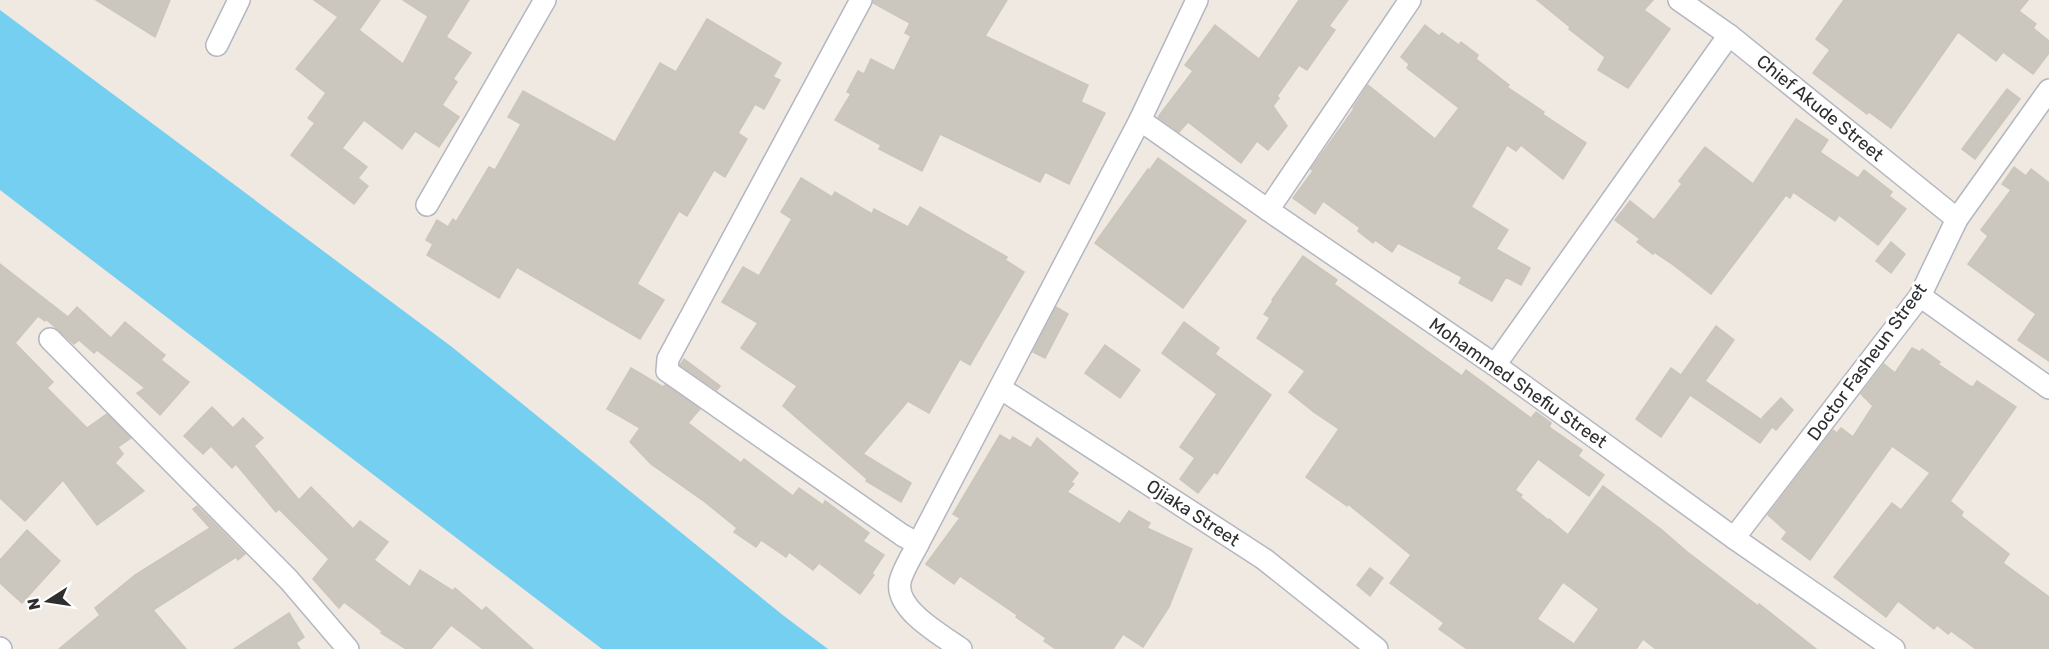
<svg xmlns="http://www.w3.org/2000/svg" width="2049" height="649" font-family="Rubik,sans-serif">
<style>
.water{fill:#75cff0}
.building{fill:#cbc7bf;stroke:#cbc5ba;stroke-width:1.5;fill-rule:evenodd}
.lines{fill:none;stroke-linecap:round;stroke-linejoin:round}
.minor-casing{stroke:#b4b7c1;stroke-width:24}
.minor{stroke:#fff;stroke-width:21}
.labels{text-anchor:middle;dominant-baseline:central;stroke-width:6;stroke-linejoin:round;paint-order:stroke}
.street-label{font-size:18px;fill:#2e2e2e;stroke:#fff}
</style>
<rect width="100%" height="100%" fill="#efe9e1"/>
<!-- water -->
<path class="water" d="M0,10L452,347L784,616L828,649H602L0,190Z"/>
<!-- building -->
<g class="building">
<path d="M96,0H170L155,37Z"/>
<path d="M314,0H380L359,30L403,64L428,16L403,0H469L446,37L471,53L453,79L457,82L442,105L459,117L439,147L415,131L402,149L364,120L342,148L367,167L358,178L368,186L354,204L291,155L315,123L308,118L326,93L296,69L338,17Z"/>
<path d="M874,0H1007L985,36L1088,85L1081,102L1105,113L1069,184L1045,172L1040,182L940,134L922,171L879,149L881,145L835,120L851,94L847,92L858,71L864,74L871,59L894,71L911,36L905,33L910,23L873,3Z"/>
<path d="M1299,0H1348L1329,26L1335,30L1307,70L1299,65L1277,96L1279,98L1273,106L1287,126L1268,150L1257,141L1241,163L1188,122L1179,132L1158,117L1193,71L1185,65L1215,25L1259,59Z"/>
<path d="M1537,0H1653L1644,10L1670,29L1628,88L1598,70L1605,57L1569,29L1570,27Z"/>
<path d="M1844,0H2028L2019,11L2036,24L2033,28L2049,41V53L2033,74L2003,52L1996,61L1958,32L1891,128L1869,112L1867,114L1813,73L1830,50L1816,39Z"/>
<path d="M707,19L781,63L773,77L780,80L764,109L755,104L738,133L747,139L725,177L714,170L687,216L679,211L637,284L664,300L640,339L517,267L499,298L427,255L433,244L426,240L437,220L448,227L453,219L456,222L489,167L495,170L521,124L508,117L523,91L615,142L660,63L676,72Z"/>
<path d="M1425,25L1439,36L1442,33L1459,45L1461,42L1478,55L1476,59L1509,85L1507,87L1544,112L1542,114L1586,143L1563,179L1521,145L1516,151L1507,145L1471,207L1508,230L1496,249L1530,268L1521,285L1506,277L1492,301L1459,283L1462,277L1398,243L1392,252L1375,240L1373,243L1358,231L1360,228L1323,201L1315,214L1293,198L1313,171L1311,169L1354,109L1353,108L1368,85L1435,139L1459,108L1407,68L1409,64L1401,57Z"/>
<path d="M2007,89L2020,99L1975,159L1962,149Z"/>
<path d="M1796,119L1828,140L1820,152L1858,178L1864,170L1892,192L1889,196L1906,209L1878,245L1839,215L1835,221L1793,192L1790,198L1786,195L1711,294L1672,264L1654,252L1653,254L1637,242L1640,239L1615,220L1630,201L1654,220L1682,184L1679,181L1705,147L1753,184Z"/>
<path d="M1158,158L1246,221L1183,308L1095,243L1148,169L1149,171Z"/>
<path d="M2014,167L2026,176L2031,169L2049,183V361L2018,340L2036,314L1968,264L1988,236L1981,230L2011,190L2002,184Z"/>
<path d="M801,178L832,197L835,192L872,214L874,209L908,227L920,207L1007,257L1005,260L1024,272L970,365L960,359L929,413L908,401L863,454L911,483L901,502L866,481L867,479L783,406L797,386L741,348L758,323L722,302L743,267L759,276L792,219L781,212Z"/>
<path d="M1891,242L1905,254L1891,273L1876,261Z"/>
<path d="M1303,256L1337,280L1334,284L1462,376L1466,370L1531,418L1536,412L1551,423L1549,427L1582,450L1578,456L1604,475L1589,496L1538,459L1515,490L1522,495L1520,497L1548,520L1549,519L1568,535L1603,486L1662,530L1686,551L1758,606L1759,604L1816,649H1656L1643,639L1636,649H1467L1439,629L1444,623L1390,583L1411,555L1348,504L1347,506L1306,477L1339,429L1315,413L1289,392L1305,371L1257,338L1270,318L1264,314L1273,301L1272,300ZM1563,582L1599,609L1574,644L1537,619Z"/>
<path d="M0,264L68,317L77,307L111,338L125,322L165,355L161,360L189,382L160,415L137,393L145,388L97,350L94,353L79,340L74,344L46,319L45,321L38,316L15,343L53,382L47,388L87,428L107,414L131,438L118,447L123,454L115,463L144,491L97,525L63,480L25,521L0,498Z"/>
<path d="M1056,307L1068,314L1045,358L1033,352Z"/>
<path d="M1184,322L1219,348L1215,354L1271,395L1217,474L1214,472L1198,493L1180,479L1195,458L1180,447L1217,394L1162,353Z"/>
<path d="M1716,326L1734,340L1705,381L1772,427L1760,443L1690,395L1661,437L1636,419L1671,368L1681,375Z"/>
<path d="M1105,345L1140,370L1120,398L1085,373Z"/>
<path d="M1912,348L1920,352L1922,349L1940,362L1938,364L1970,386L1973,387L1977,381L2016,407L1950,501L1963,512L1961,516L2009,554L2003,563L2049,597V649H1976L1951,631L1948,634L1937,625L1934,629L1898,601L1886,617L1834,577L1892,503L1901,510L1930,473L1892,446L1810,560L1782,539L1787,532L1768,515L1833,430L1837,433L1841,428L1853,437L1873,406L1861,394L1884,364L1895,373Z"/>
<path d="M684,359L720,386L717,390L680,365Z"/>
<path d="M631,368L663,387L665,385L700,409L688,423L741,463L744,459L793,496L799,488L823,505L825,501L869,533L863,541L884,555L872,573L874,575L860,594L819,563L813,570L789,552L786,557L761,540L756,547L734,532L737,528L705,502L651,464L630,442L640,428L607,409Z"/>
<path d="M1781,398L1793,410L1776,430L1762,418Z"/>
<path d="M212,407L233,428L243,418L263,438L254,446L299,500L311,487L353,529L360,521L388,542L374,560L410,587L420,570L453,591L455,588L482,611L486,607L533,649H483L451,625L431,649H406L381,633L382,631L344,602L339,608L313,579L329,559L279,509L276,512L236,464L232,468L211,446L203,454L184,436Z"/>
<path d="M1000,435L1010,441L1013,437L1031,448L1037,438L1078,473L1071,482L1074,484L1067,492L1120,524L1129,511L1150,523L1147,528L1192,549L1169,607L1143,647L1123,634L1113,649H1056L1044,641L1046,638L1016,617L1017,615L960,576L954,584L926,564L960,518L953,514Z"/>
<path d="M197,506L245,554L238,560L236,557L153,610L186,649H59L100,615L95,608L135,575L210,528L193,509Z"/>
<path d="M27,530L60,561L22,603L0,583V560Z"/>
<path d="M1370,568L1383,578L1370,596L1357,585Z"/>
<path d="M289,613L304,637L296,643L300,649H234Z"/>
</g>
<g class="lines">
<!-- minor casing -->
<g class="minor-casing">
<g id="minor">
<path d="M861,0L668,359L667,371L902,535L918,544L1140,120L1197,0"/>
<path d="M1679,0L1729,35L1957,219"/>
<path d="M217,45L239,0"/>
<path d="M1140,120L1268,210L1495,365L1734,538L1894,649"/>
<path d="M427,205L545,0"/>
<path d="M1268,210L1410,0"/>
<path d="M1920,296L2049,388"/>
<path d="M50,339L289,580L348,649"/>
<path d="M1495,365L1729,35"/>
<path d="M1000,388L1264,559L1377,649"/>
<path d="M1734,538L1920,296L1957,219L2049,90"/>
<path d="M918,544C913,554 902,571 900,582C895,610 942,635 961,649"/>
<path d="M0,648L1,649"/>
</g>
</g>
<!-- minor -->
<use href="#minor" class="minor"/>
</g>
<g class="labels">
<!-- street labels -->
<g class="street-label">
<text transform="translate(1820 108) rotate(39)">Chief Akude Street</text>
<text transform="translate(1867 362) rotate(-54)">Doctor Fasheun Street</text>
<text transform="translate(1518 383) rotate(35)">Mohammed Shefiu Street</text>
<text transform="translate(1193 513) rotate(33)">Ojiaka Street</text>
</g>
</g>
<!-- north arrow -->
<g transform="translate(48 601) rotate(258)" stroke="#ffffff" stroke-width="4.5" paint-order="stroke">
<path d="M0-4.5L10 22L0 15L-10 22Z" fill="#2e2e2e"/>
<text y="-9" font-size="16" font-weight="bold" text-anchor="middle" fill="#2e2e2e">N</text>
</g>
</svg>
